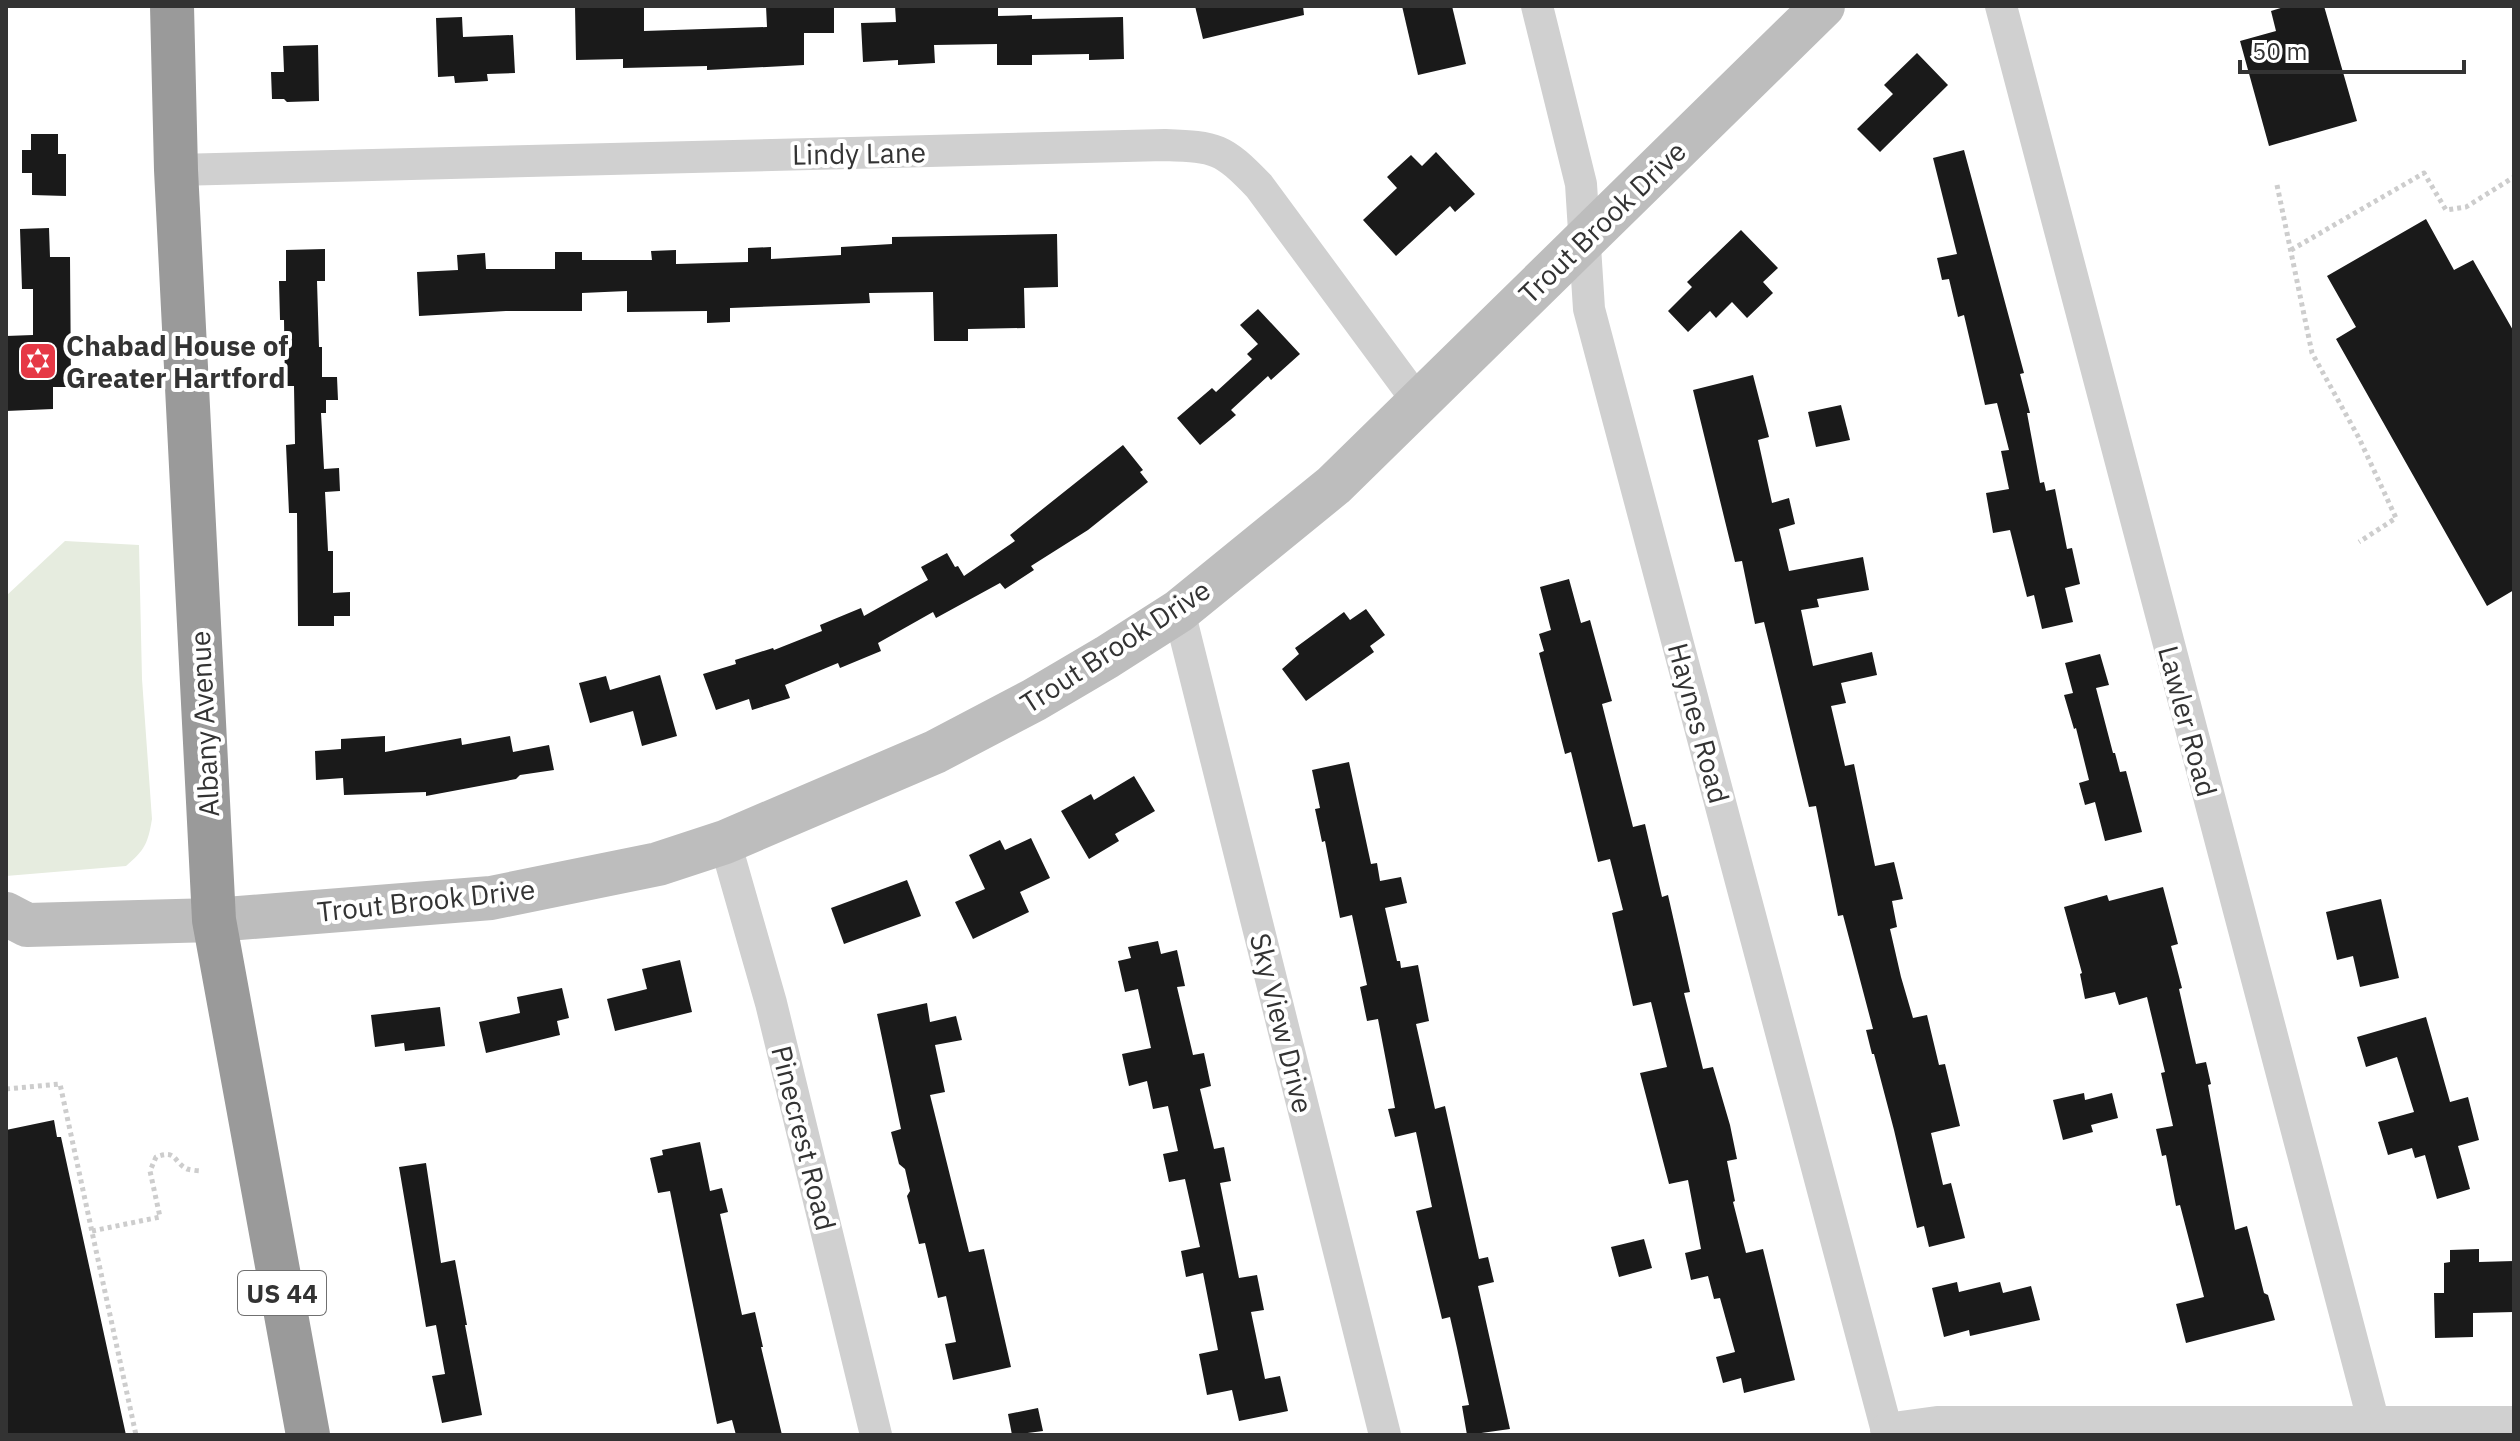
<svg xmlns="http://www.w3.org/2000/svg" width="2520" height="1441" font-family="'IBM Plex Sans',sans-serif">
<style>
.green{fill:#e6ecdf}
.building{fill:#1a1a1a}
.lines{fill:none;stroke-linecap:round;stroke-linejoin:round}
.path{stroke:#cdcdcd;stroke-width:5;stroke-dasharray:4 4;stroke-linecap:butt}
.street{stroke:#d0d0d0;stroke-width:32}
.secondary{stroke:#bdbdbd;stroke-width:44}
.highway{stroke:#9a9a9a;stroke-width:44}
.labels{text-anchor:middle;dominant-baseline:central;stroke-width:8;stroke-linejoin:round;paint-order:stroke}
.shield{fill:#fff;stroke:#707070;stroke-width:2}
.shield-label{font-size:26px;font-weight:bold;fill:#333}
.street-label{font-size:28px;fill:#333;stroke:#fff}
.poi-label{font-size:28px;font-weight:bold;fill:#333;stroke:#fff;text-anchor:start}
</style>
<rect width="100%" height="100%" fill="#fff"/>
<!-- green -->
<path class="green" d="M65,541L139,545L142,679L152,819C148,843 145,850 126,866L6,876V596Z"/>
<!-- building -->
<g class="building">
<path d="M575,6H644V31L767,27L766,6H834V33H804V65L707,70V66L623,68V59L576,60Z"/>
<path d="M895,6H998V16L1032,15V19L1123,17L1124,59L1089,60V54L1032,55V65H997V44L934,45L935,63L898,65V60L863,62L861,23L896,22Z"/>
<path d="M1195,6H1303L1304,15L1203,39Z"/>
<path d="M1402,6H1452L1466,64L1418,75Z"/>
<path d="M2287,6H2324L2357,121L2269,146L2240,41L2276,31L2271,11Z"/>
<path d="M462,17L463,37L513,35L515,73L487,74L488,81L455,83L454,76L438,77L436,18Z"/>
<path d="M318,45L319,101L287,102L284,99H272L271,72H284L283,46Z"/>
<path d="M1917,53L1948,85L1880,152L1857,129L1893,94L1884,85Z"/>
<path d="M31,134H58V154H66V196L32,195V173H22V150H31Z"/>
<path d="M1964,150L2024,373L2020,374L2030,413H2027L2040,483L2044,482L2046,491L2055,489L2067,549L2072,548L2080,584L2065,588L2073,622L2042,629L2034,595L2027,597L2010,530L1993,533L1986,493L2009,489L2001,451L2009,450L1997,403L1985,405L1964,315L1958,317L1949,279L1942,280L1937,258L1957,254L1933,158Z"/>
<path d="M1436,152L1475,194L1455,212L1450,206L1396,256L1363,220L1397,188L1387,177L1411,155L1422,166Z"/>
<path d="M2426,219L2454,270L2473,260L2514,332V590L2487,606L2336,339L2356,327L2327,276Z"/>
<path d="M49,228L50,257H70L71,387H53V409L6,411V336L33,335V289H22L20,229Z"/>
<path d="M1741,230L1778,268L1763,282L1773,293L1747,318L1732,302L1716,318L1710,311L1688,332L1668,311L1692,287L1687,282Z"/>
<path d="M1057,234L1058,287L1024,288L1025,328L968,329V341H934L933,292L869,293L870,303L730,308V322L707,323V311L627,312V291L582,293V311H506L419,316L417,272L458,270L457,255L485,253L486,269H555V252H582V260H652L651,251L676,250V264L748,262V248L771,247V259L841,255V247L892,244V237Z"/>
<path d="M325,249V281H317L319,347H322V377H337L338,400H326V413H321L324,469L339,468L340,491L325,492L328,551H333V593L350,592V616H334V626H298L297,513H289L286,445L295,444L294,386H285L284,320H280L279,281H286V250Z"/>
<path d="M1258,309L1300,354L1271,380L1268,376L1231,410L1236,415L1200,445L1177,418L1212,388L1216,392L1252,359L1247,354L1258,344L1240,325Z"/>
<path d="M1753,375L1769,437L1758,440L1772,503L1789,498L1795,524L1779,529L1789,571L1863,557L1869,590L1817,599L1819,607L1801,610L1813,666L1872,652L1877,675L1841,683L1846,703L1831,706L1845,766L1854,764L1875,866L1894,862L1903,899L1892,901L1897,927L1890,929L1901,977L1913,1018L1927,1015L1939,1065L1945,1064L1960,1126L1931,1133L1943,1185L1951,1183L1965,1238L1929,1247L1924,1226L1917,1228L1894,1130L1874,1054H1872L1866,1030L1873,1029L1843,915L1838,916L1816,806L1809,807L1764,622L1755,624L1742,561L1735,562L1693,390Z"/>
<path d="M1841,405L1850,440L1816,447L1808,412Z"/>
<path d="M1123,445L1143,470L1140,472L1148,482L1088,530L1031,566L1034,570L1005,589L1000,583L936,618L933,612L878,643L881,651L840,668L838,663L785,685L790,698L752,710L749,699L716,710L703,674L736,664L735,660L773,648L774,650L822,631L820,625L861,608L864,616L928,580L921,567L947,553L955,567L958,566L964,576L1015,541L1010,535Z"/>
<path d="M1569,579L1581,623L1590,620L1612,701L1602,704L1633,827L1645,824L1662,897L1668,895L1690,992L1684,993L1703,1069L1713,1067L1730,1125L1737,1159L1727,1161L1735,1201L1733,1202L1746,1253L1763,1249L1795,1380L1744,1393L1741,1378L1723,1383L1716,1357L1735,1352L1720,1298L1714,1299L1708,1276L1691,1280L1685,1253L1701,1249L1688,1180L1669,1184L1640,1073L1667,1067L1651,1002L1633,1006L1612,913L1623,910L1610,859L1598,862L1571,752L1565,754L1539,653L1544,651L1539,634L1551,630L1540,587Z"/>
<path d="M1366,609L1385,635L1370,646L1374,652L1306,701L1282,669L1299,654L1295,648L1344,612L1350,620Z"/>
<path d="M2100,654L2109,685L2096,688L2113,753H2115L2120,772L2126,771L2142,832L2105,841L2095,802L2085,805L2079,783L2089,780L2076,728L2074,729L2064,695L2073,693L2065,663Z"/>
<path d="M660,675L677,736L642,746L633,711L590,723L579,683L606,676L610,690Z"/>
<path d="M385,736V752L461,738L462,745L510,736L513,752L549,745L554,770L520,775L516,779L426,796V792L344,795L343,778L316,780L315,751L341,749V739Z"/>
<path d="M1349,762L1371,864L1377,863L1380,881L1401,877L1407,903L1385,908L1397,961H1400L1401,968L1418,965L1429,1021L1416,1024L1435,1109L1445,1106L1479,1259L1488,1257L1494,1282L1478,1286L1510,1429L1467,1435L1462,1406L1469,1405L1457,1348L1450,1317L1442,1319L1416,1211L1432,1207L1416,1132L1395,1137L1388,1109L1395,1108L1378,1019L1367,1021L1360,987L1367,985L1352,915L1340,918L1325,841L1322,842L1315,809L1320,808L1312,770Z"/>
<path d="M1134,776L1155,811L1115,834L1119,841L1089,859L1061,811L1091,794L1094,800Z"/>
<path d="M1031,838L1050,878L1020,892L1029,912L973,939L955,902L985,889L969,855L1000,840L1005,850Z"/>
<path d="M907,880L921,916L844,944L831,908Z"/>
<path d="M2163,887L2178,944L2171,946L2182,988L2179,989L2196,1064L2206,1062L2211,1084L2208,1085L2235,1230L2247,1226L2264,1293L2268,1295L2275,1320L2186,1343L2176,1304L2204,1297L2180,1205L2176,1206L2166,1155L2162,1156L2156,1129L2173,1126L2161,1073L2165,1072L2147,997L2119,1005L2115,992L2085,999L2080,974L2082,973L2064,907L2107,895L2109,901Z"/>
<path d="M2381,899L2399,978L2360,987L2353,956L2337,960L2326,912Z"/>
<path d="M1158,941L1161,954L1177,950L1185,986L1177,987L1193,1055L1204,1053L1211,1086L1200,1089L1214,1149L1224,1147L1231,1181L1220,1183L1239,1278L1257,1275L1264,1310L1251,1312L1265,1379L1280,1376L1288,1411L1239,1421L1232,1390L1207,1395L1199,1354L1218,1350L1203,1273L1186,1277L1181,1251L1200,1247L1185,1179L1169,1182L1163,1154L1178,1151L1168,1106L1153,1109L1147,1081L1129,1086L1122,1054L1151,1048L1138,989L1125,992L1118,961L1131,958L1128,947Z"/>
<path d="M680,960L692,1012L615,1031L607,999L647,989L642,969Z"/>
<path d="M562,988L569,1018L557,1021L560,1035L486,1053L479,1022L520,1013L517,997Z"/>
<path d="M927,1003L930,1022L956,1016L962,1040L935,1045L945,1092L930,1095L969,1252L984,1249L1011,1367L953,1380L945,1344L956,1342L946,1296L938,1298L925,1243L919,1244L907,1196L910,1191L905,1169L899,1164L891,1132L901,1129L877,1014Z"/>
<path d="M440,1007L445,1046L405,1051L404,1043L375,1047L371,1015Z"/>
<path d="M2426,1017L2450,1102L2468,1097L2479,1140L2458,1146L2470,1189L2437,1199L2425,1155L2415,1158L2412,1148L2388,1155L2378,1122L2414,1112L2397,1057L2366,1067L2357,1037Z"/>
<path d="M2084,1093L2085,1100L2112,1093L2118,1118L2091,1125L2093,1132L2063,1140L2053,1100Z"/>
<path d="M54,1120L57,1137H61L126,1435L6,1433V1130Z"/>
<path d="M700,1142L710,1191L722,1188L728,1212L720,1214L742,1315L755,1312L763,1347H761L782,1435H736L732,1420L717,1424L670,1191L658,1193L650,1158L663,1155L662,1150Z"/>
<path d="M426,1163L441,1263L455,1260L467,1325H465L482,1415L442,1423L432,1376L445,1374L436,1325L426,1327L399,1167Z"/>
<path d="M1644,1239L1652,1268L1619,1277L1611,1247Z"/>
<path d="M2479,1249V1262L2514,1261V1312L2473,1313V1337L2435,1338L2434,1293H2444V1263L2450,1262V1250Z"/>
<path d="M1957,1282L1959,1292L2000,1282L2003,1293L2031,1286L2040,1320L1970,1336L1969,1330L1944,1337L1932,1288Z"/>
<path d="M1038,1408L1043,1431L1012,1435L1008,1414Z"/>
</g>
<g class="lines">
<!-- path -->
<g class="path">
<path d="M2277,185L2312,353L2359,438L2396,518L2359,542"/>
<path d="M2291,250L2424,173L2446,210L2466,207L2514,177"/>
<path d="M6,1089L60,1084L136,1435"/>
<path d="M92,1231L160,1217L150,1171L156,1157C177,1149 173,1162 187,1169C191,1170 198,1171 202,1171"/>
</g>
<!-- street -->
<g class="street">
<path d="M1537,6L1581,184L1589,309L1888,1435"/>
<path d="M2001,6L2377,1435"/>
<path d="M176,170L1165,145C1217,147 1222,148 1259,186L1419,403"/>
<path d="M1179,611L1385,1435"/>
<path d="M725,842L771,1003L876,1435"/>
<path d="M1886,1429L1937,1422H2514"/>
</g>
<!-- secondary -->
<path class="secondary" d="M6,914L27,925L214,920L491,898L658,864L725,842L935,752L1034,700L1107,657L1179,611L1334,485L1823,6"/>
<!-- highway -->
<path class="highway" d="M172,6L176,170L214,920L308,1435"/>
</g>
<!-- icons -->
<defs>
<g id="synagogue-square" transform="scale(2)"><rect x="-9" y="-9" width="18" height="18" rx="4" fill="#e63946" stroke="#fff"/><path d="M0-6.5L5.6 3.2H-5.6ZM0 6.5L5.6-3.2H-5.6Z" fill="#fff"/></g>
</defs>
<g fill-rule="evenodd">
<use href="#synagogue-square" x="38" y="361"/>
</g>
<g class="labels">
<!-- shield labels -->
<rect class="shield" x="238" y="1271" width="88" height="44" rx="6"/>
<g class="shield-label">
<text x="282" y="1293">US 44</text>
</g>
<!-- street labels -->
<g class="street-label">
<text transform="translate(859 153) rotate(-1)">Lindy Lane</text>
<text transform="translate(1602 222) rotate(-44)">Trout Brook Drive</text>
<text transform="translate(1115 646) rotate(-33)">Trout Brook Drive</text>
<text transform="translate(2188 721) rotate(75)">Lawler Road</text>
<text transform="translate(1699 723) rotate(75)">Haynes Road</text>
<text transform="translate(204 724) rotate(-93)">Albany Avenue</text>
<text transform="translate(426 900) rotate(-6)">Trout Brook Drive</text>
<text transform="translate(1282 1023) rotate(76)">Sky View Drive</text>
<text transform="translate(804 1138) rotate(76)">Pinecrest Road</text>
</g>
<!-- poi labels -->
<g class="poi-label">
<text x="66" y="345">Chabad House of<tspan x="66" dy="32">Greater Hartford</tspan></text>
</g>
</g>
<!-- border -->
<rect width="2520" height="1441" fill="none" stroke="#333333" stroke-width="16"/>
<!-- scale -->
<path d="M2240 60v12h224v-12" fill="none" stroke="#333333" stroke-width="4"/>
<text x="2252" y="60" font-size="24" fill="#333333" stroke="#ffffff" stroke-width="6" paint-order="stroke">50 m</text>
</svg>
